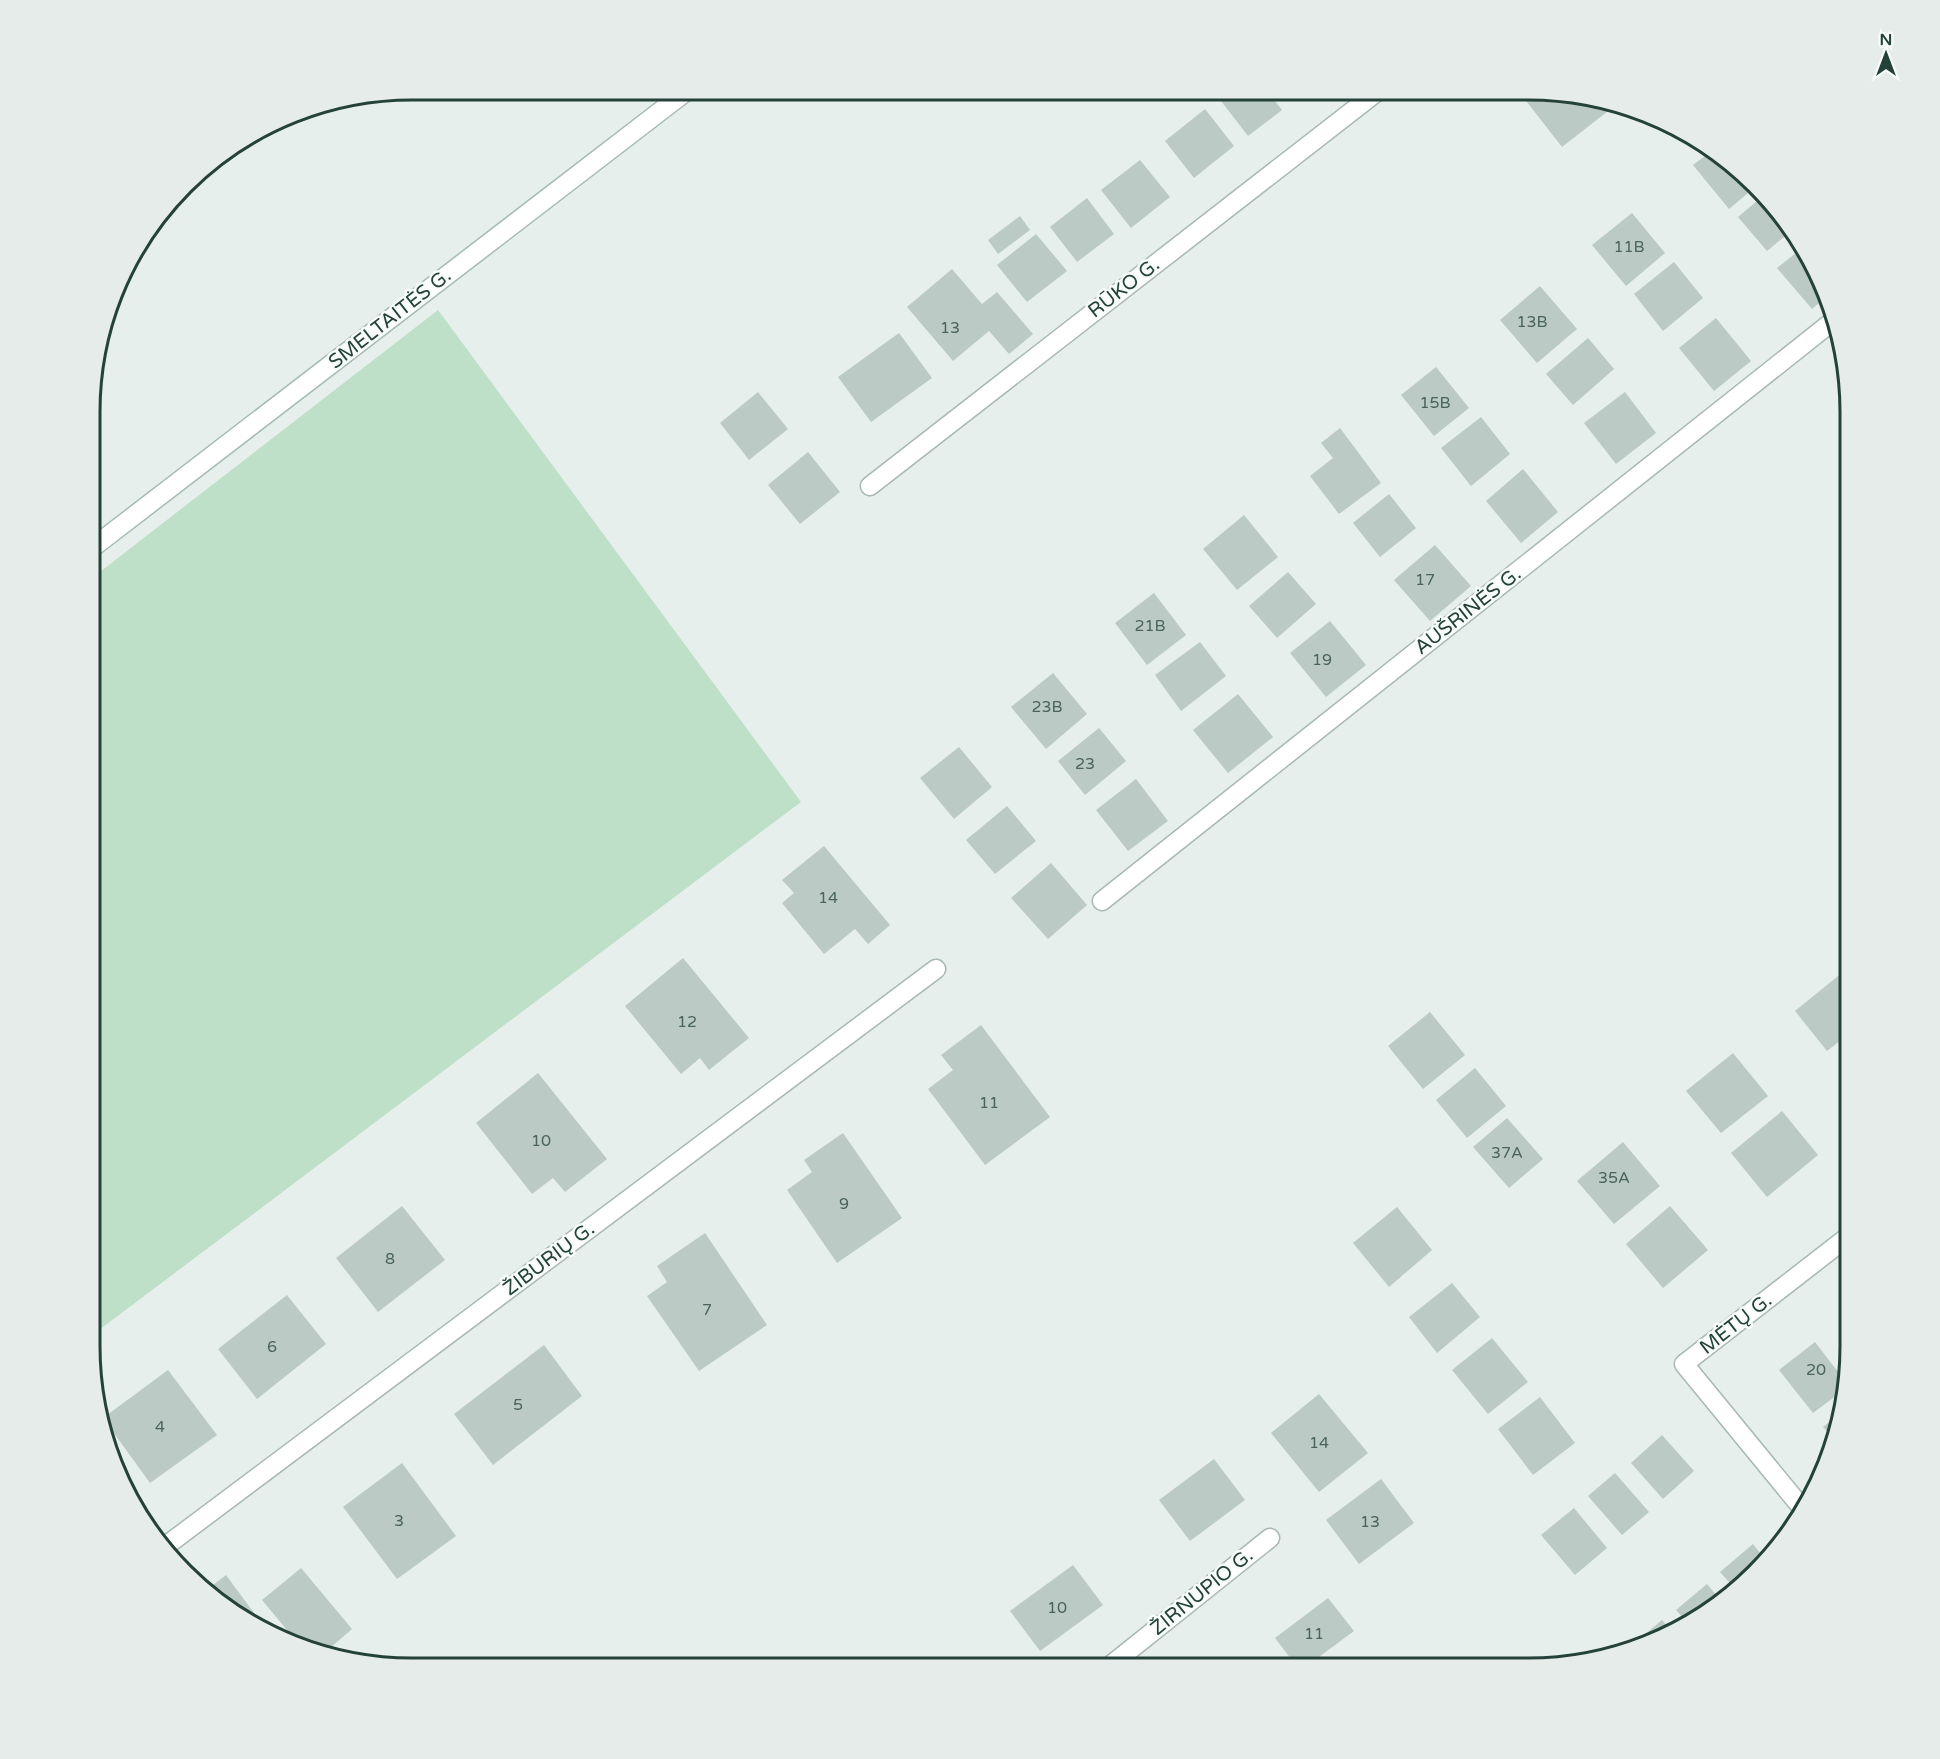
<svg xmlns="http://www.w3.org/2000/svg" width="1940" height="1759" font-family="'Varela Round',sans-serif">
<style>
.green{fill:#bfe0c8}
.building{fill:#bbcac4}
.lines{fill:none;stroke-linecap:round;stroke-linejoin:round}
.street-casing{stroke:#a8b8b2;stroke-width:21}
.secondary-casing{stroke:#a4bbb3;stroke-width:21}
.street{stroke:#fff;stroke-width:18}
.secondary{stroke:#fff;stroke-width:18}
.labels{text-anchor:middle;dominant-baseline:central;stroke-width:5;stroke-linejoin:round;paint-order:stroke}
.number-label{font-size:16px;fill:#4a645c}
.street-label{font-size:20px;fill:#24423a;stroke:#f7fbf9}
.rim{fill:none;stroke:#24423a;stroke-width:3}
</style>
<rect width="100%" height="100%" fill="#e6efeb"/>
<!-- green -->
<path class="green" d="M438,310L801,802L91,1336L92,578Z"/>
<!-- building -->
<g class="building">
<path d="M1234,91H1267L1282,110L1248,136L1221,101Z"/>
<path d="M1288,91H1301L1293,97Z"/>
<path d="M1531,91H1549L1612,108L1562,147L1523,97Z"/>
<path d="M1205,109L1234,146L1194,178L1165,141Z"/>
<path d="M1709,153L1754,188L1729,209L1693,165Z"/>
<path d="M1140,160L1170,197L1131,228L1101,190Z"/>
<path d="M1764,195L1770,199L1790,232L1767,251L1738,217Z"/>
<path d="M1087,198L1114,234L1077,262L1050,227Z"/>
<path d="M1632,213L1665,253L1626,286L1592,245Z"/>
<path d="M1020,216L1030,230L998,254L988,240Z"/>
<path d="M1036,234L1067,271L1027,302L997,265Z"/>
<path d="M1801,249L1825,289L1827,296L1812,309L1777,268Z"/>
<path d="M1674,262L1703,298L1663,331L1634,294Z"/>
<path d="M952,269L982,304L997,292L1033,334L1009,354L989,331L953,361L907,307Z"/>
<path d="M1540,286L1577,329L1537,363L1500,320Z"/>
<path d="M1716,318L1751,361L1714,391L1679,348Z"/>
<path d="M899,333L932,378L871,422L838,377Z"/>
<path d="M1588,338L1614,369L1573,405L1546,374Z"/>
<path d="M1436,367L1469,408L1434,436L1401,395Z"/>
<path d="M758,392L788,429L749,460L720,423Z"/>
<path d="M1625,392L1656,433L1616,464L1584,423Z"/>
<path d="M1481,417L1510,454L1471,486L1441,448Z"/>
<path d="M1340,428L1381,483L1339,514L1310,476L1333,458L1321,443Z"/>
<path d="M808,452L840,492L800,524L768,485Z"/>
<path d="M1523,469L1558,512L1521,543L1486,501Z"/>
<path d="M1389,494L1416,528L1380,557L1353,523Z"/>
<path d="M1244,515L1278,557L1237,590L1203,549Z"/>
<path d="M1435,545L1471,586L1430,621L1394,580Z"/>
<path d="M1288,572L1316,604L1277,638L1249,606Z"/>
<path d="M1154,593L1186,635L1147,665L1115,623Z"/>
<path d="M1330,621L1366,665L1326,697L1290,653Z"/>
<path d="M1200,642L1226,676L1181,711L1155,675Z"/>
<path d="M1053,673L1087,714L1046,749L1011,707Z"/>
<path d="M1238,694L1273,737L1228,773L1193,730Z"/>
<path d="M1099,728L1126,761L1085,795L1058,761Z"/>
<path d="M959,747L992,787L954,819L920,778Z"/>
<path d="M1136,779L1168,821L1128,851L1096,810Z"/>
<path d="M1007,806L1036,841L995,874L966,840Z"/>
<path d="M824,846L890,925L868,944L855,929L824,954L782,903L794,893L782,880Z"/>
<path d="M1051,863L1087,905L1048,939L1011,898Z"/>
<path d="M683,958L749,1038L709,1070L700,1058L681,1074L625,1006Z"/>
<path d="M1843,972L1850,980V1033L1827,1051L1795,1011Z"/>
<path d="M1430,1012L1465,1055L1423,1089L1388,1046Z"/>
<path d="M981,1025L1050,1117L985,1165L928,1089L953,1070L941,1055Z"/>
<path d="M1733,1053L1768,1096L1721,1133L1686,1091Z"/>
<path d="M1475,1068L1506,1106L1467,1138L1436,1100Z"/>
<path d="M1850,1068V1084L1842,1074Z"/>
<path d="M538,1073L607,1159L565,1192L553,1178L532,1194L476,1123Z"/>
<path d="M1782,1111L1818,1155L1767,1197L1731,1153Z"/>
<path d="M1507,1118L1543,1159L1509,1188L1473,1147Z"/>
<path d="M843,1133L902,1218L837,1263L787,1190L812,1172L804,1160Z"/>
<path d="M1623,1142L1660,1186L1614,1224L1577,1181Z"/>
<path d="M402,1206L445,1260L378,1312L336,1258Z"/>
<path d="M1670,1206L1708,1250L1663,1288L1626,1244Z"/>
<path d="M1397,1207L1432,1250L1389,1287L1353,1243Z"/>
<path d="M705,1233L767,1325L699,1371L647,1296L667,1282L657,1266Z"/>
<path d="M1452,1283L1480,1317L1437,1353L1409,1317Z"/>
<path d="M287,1295L326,1344L257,1399L218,1349Z"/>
<path d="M1492,1338L1528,1382L1488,1414L1452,1370Z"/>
<path d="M1815,1342L1845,1381V1389L1813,1413L1779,1370Z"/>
<path d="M544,1345L582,1396L493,1465L454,1414Z"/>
<path d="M168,1370L217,1435L150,1483L103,1418Z"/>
<path d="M1319,1394L1368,1453L1319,1492L1271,1433Z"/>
<path d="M1540,1397L1575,1443L1533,1475L1498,1429Z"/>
<path d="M1842,1412L1839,1430L1835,1440L1823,1427Z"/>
<path d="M1662,1435L1694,1471L1663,1499L1631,1463Z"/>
<path d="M1214,1459L1245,1500L1190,1541L1159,1500Z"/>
<path d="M402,1463L456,1536L397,1579L343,1507Z"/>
<path d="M1615,1473L1649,1512L1622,1535L1588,1496Z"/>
<path d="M1381,1479L1414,1523L1359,1564L1326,1520Z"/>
<path d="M1574,1508L1607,1548L1575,1575L1541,1535Z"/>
<path d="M1753,1544L1764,1558L1741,1589L1737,1591L1720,1572Z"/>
<path d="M1073,1565L1103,1605L1040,1651L1010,1611Z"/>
<path d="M301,1568L352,1629L322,1655L302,1648L262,1600Z"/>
<path d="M226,1575L271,1636L208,1589Z"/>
<path d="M1707,1584L1721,1601L1687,1622L1676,1610Z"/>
<path d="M1328,1598L1354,1631L1304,1668H1298L1275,1638Z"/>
<path d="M1662,1620L1672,1632L1651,1644L1633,1649L1631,1646Z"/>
</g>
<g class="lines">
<!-- street casing -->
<g class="street-casing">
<g id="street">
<path d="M870,486L1378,91"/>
<path d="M1102,901L1833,321"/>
<path d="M1802,1508L1684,1364L1850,1235"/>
<path d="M163,1548L936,969"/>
<path d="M1106,1669L1270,1538"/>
</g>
</g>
<!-- secondary casing -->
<g class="secondary-casing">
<path id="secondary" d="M92,548L688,90"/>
</g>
<!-- street -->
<use href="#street" class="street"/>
<!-- secondary -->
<use href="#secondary" class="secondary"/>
</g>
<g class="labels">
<!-- number labels -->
<g class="number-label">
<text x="1629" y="247">11B</text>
<text x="1532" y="322">13B</text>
<text x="950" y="328">13</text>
<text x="1435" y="403">15B</text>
<text x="1425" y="580">17</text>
<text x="1150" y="626">21B</text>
<text x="1322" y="660">19</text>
<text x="1047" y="707">23B</text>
<text x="1085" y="764">23</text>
<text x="828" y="898">14</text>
<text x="687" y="1022">12</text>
<text x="989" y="1103">11</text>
<text x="541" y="1141">10</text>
<text x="1507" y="1153">37A</text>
<text x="1614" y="1178">35A</text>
<text x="844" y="1204">9</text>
<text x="390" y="1259">8</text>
<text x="707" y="1310">7</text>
<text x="272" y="1347">6</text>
<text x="1816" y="1370">20</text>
<text x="518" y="1405">5</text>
<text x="160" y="1427">4</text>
<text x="1319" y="1443">14</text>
<text x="399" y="1521">3</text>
<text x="1370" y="1522">13</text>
<text x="1057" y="1608">10</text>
<text x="1314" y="1634">11</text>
</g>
<!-- street labels -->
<g class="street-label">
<text transform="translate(1124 288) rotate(-38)">RŪKO G.</text>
<text transform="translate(390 319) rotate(-38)">SMELTAITĖS G.</text>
<text transform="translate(1468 611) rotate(-38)">AUŠRINĖS G.</text>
<text transform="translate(549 1259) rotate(-37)">ŽIBURIŲ G.</text>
<text transform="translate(1736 1324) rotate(-38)">MĖTŲ G.</text>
<text transform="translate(1202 1592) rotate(-39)">ŽIRNUPIO G.</text>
</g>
</g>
<!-- crop -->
<path d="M0 0H1940V1759H0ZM412 100H1528A312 312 0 0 1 1840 412V1346A312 312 0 0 1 1528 1658H412A312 312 0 0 1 100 1346V412A312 312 0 0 1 412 100Z" fill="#e6ecea" fill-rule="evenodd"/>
<path class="rim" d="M412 100H1528A312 312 0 0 1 1840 412V1346A312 312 0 0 1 1528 1658H412A312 312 0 0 1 100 1346V412A312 312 0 0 1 412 100Z"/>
<!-- north arrow -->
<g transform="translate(1886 54)" stroke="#f7fbf9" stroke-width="4.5" paint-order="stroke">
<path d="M0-4.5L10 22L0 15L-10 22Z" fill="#24423a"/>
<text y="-9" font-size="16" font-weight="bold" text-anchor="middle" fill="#24423a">N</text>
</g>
</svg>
